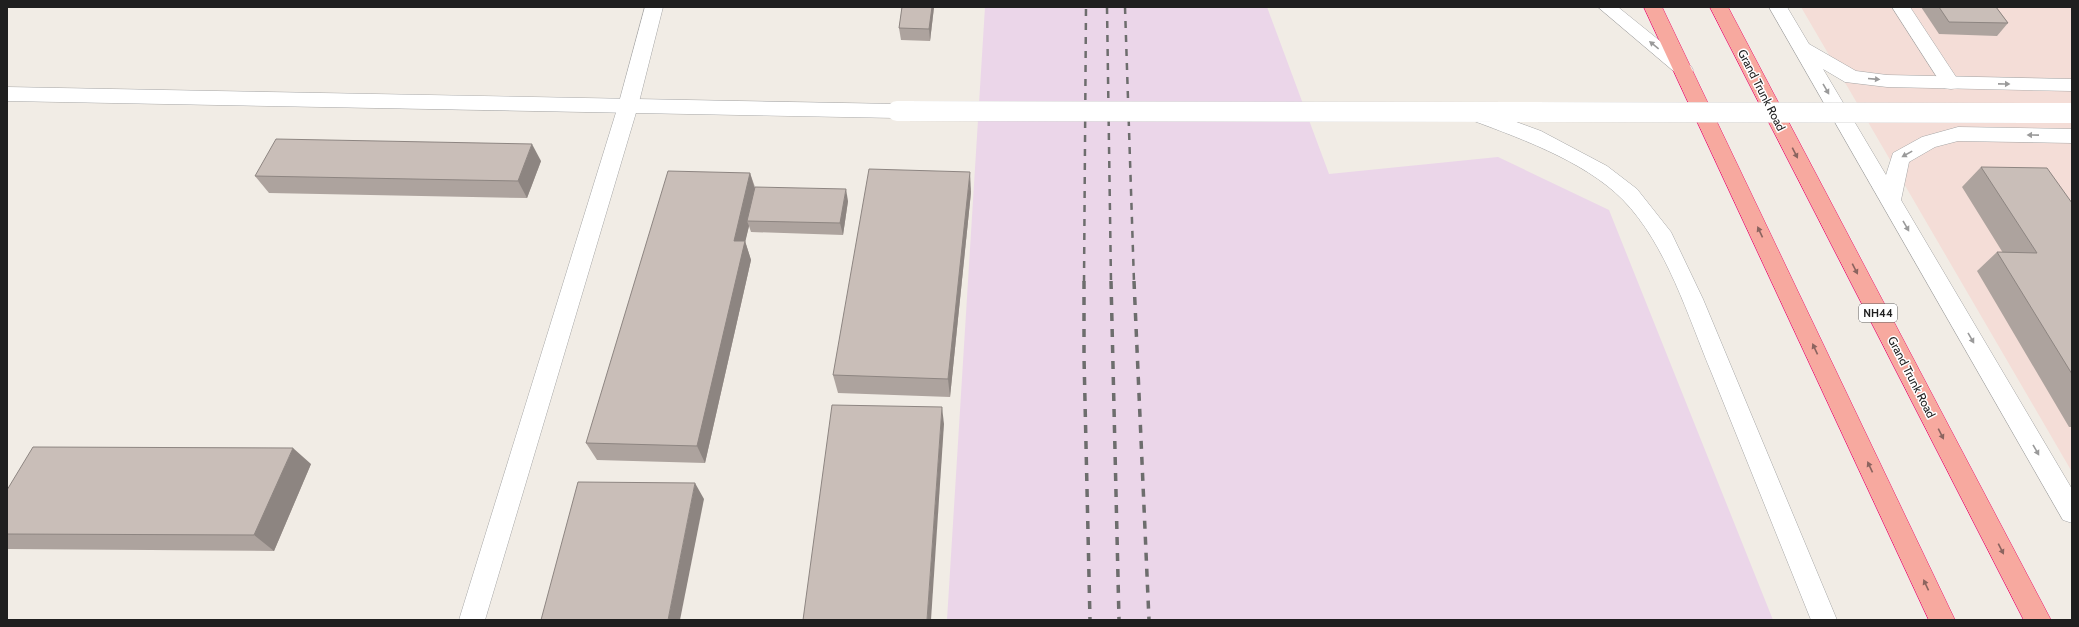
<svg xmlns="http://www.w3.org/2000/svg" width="2079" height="627" font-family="Cabin,sans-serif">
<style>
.industrial{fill:#ebd6e9}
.military{fill:#f4ddd7}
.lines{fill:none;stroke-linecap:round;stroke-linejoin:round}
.minor-casing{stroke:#a6a6a6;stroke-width:1}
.tertiary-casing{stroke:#a6a6a6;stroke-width:1}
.trunk-casing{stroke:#ec1570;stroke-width:1}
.minor{fill:#fff;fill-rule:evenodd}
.tertiary{fill:#fff;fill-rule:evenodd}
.trunk{fill:#f7a99f;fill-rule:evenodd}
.rail-far1{stroke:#6d6d6d;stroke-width:2.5;stroke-dasharray:7 7;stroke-linecap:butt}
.rail{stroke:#6d6d6d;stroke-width:3.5;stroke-dasharray:8 8;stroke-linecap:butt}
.tertiary-bridge-casing{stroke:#a6a6a6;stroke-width:20;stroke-linecap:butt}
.tertiary-bridge{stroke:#fff;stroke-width:20}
.wall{fill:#ada39e}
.shaded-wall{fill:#8d8581}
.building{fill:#c9beb8;stroke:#8d8581}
.oneway{fill:#9a9a9a}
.oneway2{fill:#8b645f}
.labels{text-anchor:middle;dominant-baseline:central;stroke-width:3;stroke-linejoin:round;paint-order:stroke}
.shield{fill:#fff;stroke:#626262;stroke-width:1}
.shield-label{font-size:11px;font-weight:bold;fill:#1f1f1f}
.street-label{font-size:12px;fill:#1f1f1f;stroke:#fff}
</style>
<rect width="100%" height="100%" fill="#f1ece5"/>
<!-- industrial -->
<path class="industrial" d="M985,7H1267L1329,174L1498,157L1609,210L1773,620H947Z"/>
<!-- military -->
<path class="military" d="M1801,7H2072V472Z"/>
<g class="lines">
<!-- minor casing -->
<g class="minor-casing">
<g id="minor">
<path d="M645,7H663L638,106L485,620H459L618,106Z"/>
<path d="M1892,7H1910L1960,83L1958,88L1951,89L1944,88Z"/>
</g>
</g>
<!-- tertiary casing -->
<g class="tertiary-casing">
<g id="tertiary">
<path d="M1598,7H1618L1691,66L1693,70L1691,74L1684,76L1677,74Z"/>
<path d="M1769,7H1787L1809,44L1856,71L1887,75L2072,79V91L1887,87L1845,82L1823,69L1886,175L1893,153L1922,137L1958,127L2072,129V143L1958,141L1935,147L1909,162L1901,200L2072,489V523L2063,520Z"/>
<path d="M7,87L897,104L904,106L907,111L904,116L897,118L7,101Z"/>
<path d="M1470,105L1541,131L1607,166L1637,189L1671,232L1703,299L1837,620H1811C1778,538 1745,456 1712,374C1688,317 1667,245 1623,200C1584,160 1514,136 1463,117L1460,112L1463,107Z"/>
</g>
</g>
<!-- trunk casing -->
<g class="trunk-casing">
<g id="trunk">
<path d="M1644,7H1662L1955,620H1929Z"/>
<path d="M1710,7H1728L2051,620H2024Z"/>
</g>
</g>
<!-- minor -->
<use href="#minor" class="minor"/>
<!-- tertiary -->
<use href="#tertiary" class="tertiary"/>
<!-- trunk -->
<use href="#trunk" class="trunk"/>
<!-- rail-far1 -->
<g class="rail-far1">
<path d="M1107,7L1111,282"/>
<path d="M1125,7L1134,282"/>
<path d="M1084,282L1086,7"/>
</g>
<!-- rail -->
<g class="rail">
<path d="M1084,281V357L1090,620"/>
<path d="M1111,281L1119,620"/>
<path d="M1134,281L1149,620"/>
</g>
<!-- tertiary-bridge casing -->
<g class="tertiary-bridge-casing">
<path id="tertiary-bridge" d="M897,111L2072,113"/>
</g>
<!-- tertiary-bridge -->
<use href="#tertiary-bridge" class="tertiary-bridge"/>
</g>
<!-- wall -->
<g class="wall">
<path d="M902,7H934L930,41L901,40L899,28Z"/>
<path d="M1921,7H1996L2008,23L1997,36L1939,34Z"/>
<path d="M541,161L527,198L269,193L255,176Z"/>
<path d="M1981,167L2072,203V427H2069L1977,271L1997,252L2003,253L1962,187Z"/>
<path d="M750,173L755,187L848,201L843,235L751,232L749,226L745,241L751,260L705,463L597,460L586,443Z"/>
<path d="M971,192L950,397L838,393L833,375Z"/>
<path d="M311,464L274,551L8,549H7V490Z"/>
</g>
<!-- shaded-wall -->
<g class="shaded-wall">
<path d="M932,7H934L930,41L929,29Z"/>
<path d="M532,144L541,161L527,198L518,181Z"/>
<path d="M970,172L971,192L950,397L948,379Z"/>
<path d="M750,173L756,193L747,221L749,226L745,243V241L751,260L705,463L697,446L734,241Z"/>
<path d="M846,189L848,201L843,235L840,223Z"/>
<path d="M942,407L944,424L931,620H927Z"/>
<path d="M293,448L311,464L274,551L254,535Z"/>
<path d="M695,483L704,499L680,620H668Z"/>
</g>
<!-- building -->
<g class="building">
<path d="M902,7H932L929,29L899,28Z"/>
<path d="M1939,7H1996L2008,23L1949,22Z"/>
<path d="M276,139L532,144L518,181L255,176Z"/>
<path d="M1981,167L2047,168L2072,203V374L1997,252L2037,253Z"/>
<path d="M869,169L970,172L948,379L833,375Z"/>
<path d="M668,171L750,173L734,241H745L697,446L586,443Z"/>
<path d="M755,187L846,189L840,223L747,221Z"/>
<path d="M832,405L942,407L927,620H803Z"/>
<path d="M33,447L293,448L254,535L7,534V490Z"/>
<path d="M578,482L695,483L668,620H541Z"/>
</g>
<!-- one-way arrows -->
<defs><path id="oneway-solid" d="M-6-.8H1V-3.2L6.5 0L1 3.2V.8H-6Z"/></defs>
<g class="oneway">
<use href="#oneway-solid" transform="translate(1654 45) rotate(-141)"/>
<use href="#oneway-solid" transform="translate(1874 79) rotate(5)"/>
<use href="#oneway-solid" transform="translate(2004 84) rotate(1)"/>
<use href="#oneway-solid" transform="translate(1826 89) rotate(60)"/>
<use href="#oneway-solid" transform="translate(2033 135) rotate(-179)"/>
<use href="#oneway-solid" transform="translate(1907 154) rotate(151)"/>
<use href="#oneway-solid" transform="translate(1906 226) rotate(60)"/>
<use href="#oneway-solid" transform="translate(1971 338) rotate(60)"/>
<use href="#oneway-solid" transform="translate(2036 450) rotate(60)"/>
</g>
<g class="oneway2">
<use href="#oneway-solid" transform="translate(1795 153) rotate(63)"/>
<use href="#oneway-solid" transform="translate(1760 232) rotate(-115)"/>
<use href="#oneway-solid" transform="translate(1855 269) rotate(63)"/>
<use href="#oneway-solid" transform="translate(1815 349) rotate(-115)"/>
<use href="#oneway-solid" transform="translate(1941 434) rotate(63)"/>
<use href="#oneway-solid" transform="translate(1870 467) rotate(-115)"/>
<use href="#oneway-solid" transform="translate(2001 549) rotate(63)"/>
<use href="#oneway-solid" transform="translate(1926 585) rotate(-115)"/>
</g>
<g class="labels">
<!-- shield labels -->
<rect class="shield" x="1859" y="304" width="38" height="18" rx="3"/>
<g class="shield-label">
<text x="1878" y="313">NH44</text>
</g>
<!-- street labels -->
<g class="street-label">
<text transform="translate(1762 90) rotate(63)">Grand Trunk Road</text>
<text transform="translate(1912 377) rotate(63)">Grand Trunk Road</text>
</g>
</g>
<!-- border -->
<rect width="2079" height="627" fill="none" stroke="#1f1f1f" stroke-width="16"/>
</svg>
